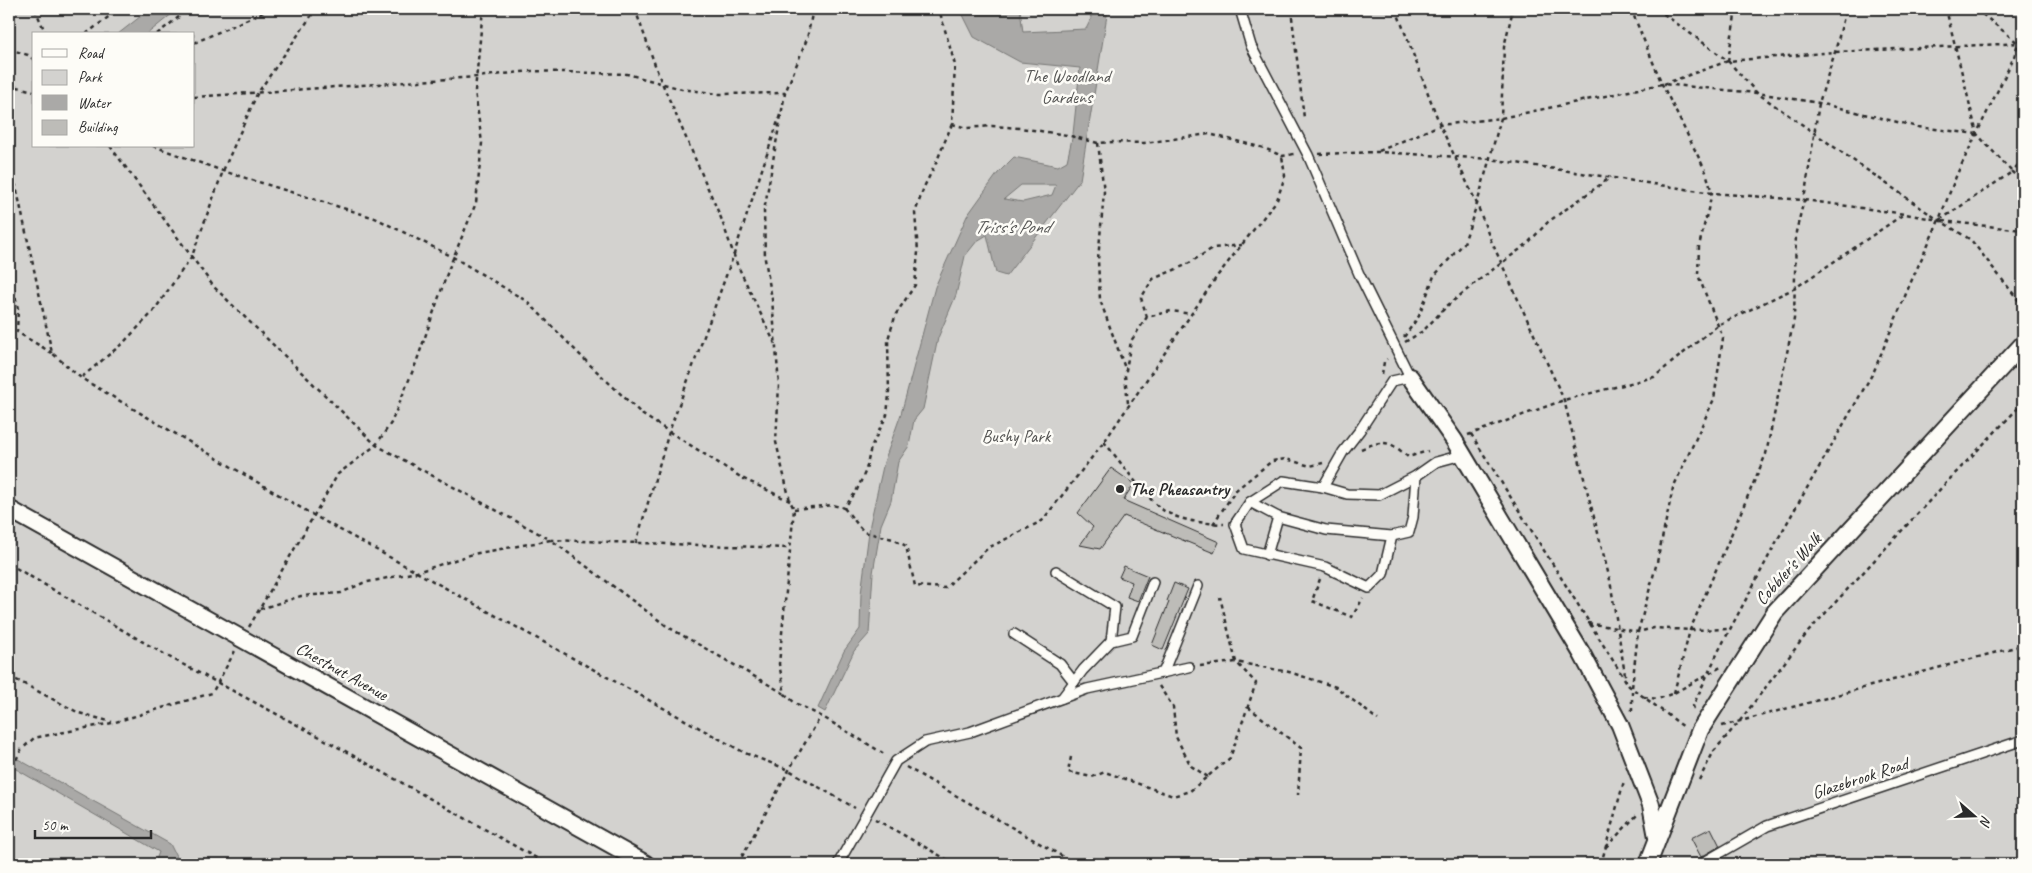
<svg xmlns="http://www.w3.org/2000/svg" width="2032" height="873" font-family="Caveat,sans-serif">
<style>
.green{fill:#d3d2cf;stroke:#7f7e7d;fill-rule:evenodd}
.water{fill:#aaa9a7;stroke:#777775;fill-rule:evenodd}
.building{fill:#bdbcb8;stroke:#2b2b2b}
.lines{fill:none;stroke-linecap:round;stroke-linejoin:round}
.lane-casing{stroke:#2b2b2b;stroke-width:12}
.street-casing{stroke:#2b2b2b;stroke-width:20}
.path{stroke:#2b2b2b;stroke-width:2.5;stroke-dasharray:4 4;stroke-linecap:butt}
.lane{stroke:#fdfcf7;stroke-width:9}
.street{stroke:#fdfcf7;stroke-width:16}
.poi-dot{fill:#2b2b2b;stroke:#fdfcf7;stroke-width:2}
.labels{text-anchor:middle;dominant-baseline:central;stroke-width:5;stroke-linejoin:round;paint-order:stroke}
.park-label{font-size:18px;fill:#555554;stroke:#fdfcf7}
.poi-label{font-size:18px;font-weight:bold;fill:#2b2b2b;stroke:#fdfcf7;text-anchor:start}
.street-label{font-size:18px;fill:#2b2b2b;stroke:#fdfcf7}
.water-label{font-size:19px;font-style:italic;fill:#575756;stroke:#fdfcf7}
</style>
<rect width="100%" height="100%" fill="#f0efeb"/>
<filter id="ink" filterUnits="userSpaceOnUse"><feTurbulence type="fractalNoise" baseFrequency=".02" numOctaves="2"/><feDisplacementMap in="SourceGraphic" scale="10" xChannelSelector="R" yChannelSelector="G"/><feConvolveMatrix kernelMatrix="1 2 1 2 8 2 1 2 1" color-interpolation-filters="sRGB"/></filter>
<g filter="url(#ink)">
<!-- green -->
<path class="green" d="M9,9H2023V864H9ZM34,34H194V146H34Z"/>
<!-- water -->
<g class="water">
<path d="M150,9H178L147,34H118Z"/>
<path d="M960,9H1020L1023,32L1086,29L1091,19L1090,9H1108L1080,180L1006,276L996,273L987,235L977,241L965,256L956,295L938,338L923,409L914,420L909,446L898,462L891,501L881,525L873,573L869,634L854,651L825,712L818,708L844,651L860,629L861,594L870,524L884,462L901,414L935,287L967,216L998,173L1014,157L1058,166L1067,161L1073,134L1080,68L1020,62L974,37ZM1021,185H1056L1052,195L1023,202L1004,199Z"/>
<path d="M9,754L170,844L176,856L170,864H151L156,860L159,852L9,765Z"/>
</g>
<!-- building -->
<g class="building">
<path d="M1111,468L1134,484L1123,500L1219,542L1214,553L1124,516L1100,549L1080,545L1093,527L1078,513Z"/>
<path d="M1124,566L1148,576L1138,601L1127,597L1132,582L1119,577Z"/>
<path d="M1174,583L1188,589L1163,650L1152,645L1169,602L1167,601Z"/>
<path d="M1711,828L1720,846L1701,857L1691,838Z"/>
</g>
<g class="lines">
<!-- lane casing -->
<g class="lane-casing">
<g id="lane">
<path d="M1240,9L1251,46L1308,155L1359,274L1410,377L1392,381L1360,430L1343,452L1323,487"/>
<path d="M1250,502L1278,517L1326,530L1392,536L1409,532L1413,517L1416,476"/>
<path d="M1392,536L1383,574L1369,588L1325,567L1244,549L1235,524L1250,502L1283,481L1323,487L1347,494L1379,495L1416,476L1436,462L1462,455"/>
<path d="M1267,555L1278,517"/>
<path d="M1056,571L1115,607L1111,641"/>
<path d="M1014,634L1060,664L1074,682"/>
<path d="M1163,673L1198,586"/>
<path d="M1062,698L1083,670L1111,641L1132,636L1153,582"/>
<path d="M838,864L896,761L925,742L970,732L1087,689L1189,667"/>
<path d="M1701,864L1767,826L2023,740"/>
</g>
</g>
<!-- street casing -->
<g class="street-casing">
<g id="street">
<path d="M1410,377L1454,440L1582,654L1620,725L1651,805L1657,837"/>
<path d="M9,509L646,864"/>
<path d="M1648,864L1700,730L1775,612L2023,344"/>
</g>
</g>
<!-- path -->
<g class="path">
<path d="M35,9L46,34"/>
<path d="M635,9L659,76L721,218L737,264L775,344"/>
<path d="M813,9L807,39L785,93L764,211L765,259L772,299L779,385L776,442L790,501L794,509L779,664L785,694L795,703L821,716L886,755"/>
<path d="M1291,9L1304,118"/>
<path d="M1396,9L1440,125L1477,204L1489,236L1564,400L1610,580L1626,681"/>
<path d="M1631,9L1662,84L1706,172L1712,193L1699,246L1698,275L1723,338L1714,399L1673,488L1657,562L1638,632L1632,688V712"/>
<path d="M1657,9L1728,61L1757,93L1937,219"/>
<path d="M1976,9L2023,47"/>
<path d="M86,34L119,9"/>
<path d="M157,34L189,9"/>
<path d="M194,43L270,9"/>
<path d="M9,49L28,55L34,60"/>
<path d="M1728,61L1736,9"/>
<path d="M1664,84L1728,61L1835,52L2023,43"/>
<path d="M9,85L34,91"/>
<path d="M194,97L476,77L531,71L627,74L682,89L719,94L785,93"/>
<path d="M952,124L967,128L992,126L1020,128L1067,135L1098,143L1113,142L1144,143L1209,134L1264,148L1282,156L1294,154"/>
<path d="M1098,143L1104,192L1098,260L1100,300L1126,371"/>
<path d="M110,146L214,287L376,445L551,540L789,548"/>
<path d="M153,146L223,171L375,218L453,257L528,302L588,363L643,415L742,478L790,501"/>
<path d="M1379,151L1440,125L1501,118L1662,84L1757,93L1819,103L1918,127L1977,134"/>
<path d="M1319,154L1378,152L1490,159L1712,193L1804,200L1905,214L1939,220L1971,240L2023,306"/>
<path d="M2023,159L2012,172L2023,182"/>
<path d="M9,177L16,186L52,353L81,378L313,515L745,753L789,770L855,808"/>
<path d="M1940,220L2012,172L1977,134L1946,9"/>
<path d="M1942,221L2023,230"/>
<path d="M9,266L18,309L17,332L52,353"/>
<path d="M1147,317L1141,298L1153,279L1186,265L1213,248L1242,245"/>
<path d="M1404,337L1419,316L1434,276L1464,243L1477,204L1501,118L1504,47L1513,9"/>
<path d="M1405,342L1423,331L1447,306L1479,280L1527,244L1548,222L1611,177"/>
<path d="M1382,374L1384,362L1387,359"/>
<path d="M82,377L123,343L153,312L192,256L223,171L257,94L316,9"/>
<path d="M1128,403L1125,376L1131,341L1147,317L1171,311L1192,314"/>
<path d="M1471,434L1629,686L1684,727"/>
<path d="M1468,435L1564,400L1654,377L1718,325L1795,288L1904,214"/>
<path d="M1104,442C1118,458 1151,506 1168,513C1186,522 1204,523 1224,524"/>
<path d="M1361,449C1384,439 1390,441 1408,457L1428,451"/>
<path d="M844,508L864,532L893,539L906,546L915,586L945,588L988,548L1042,521L1104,442L1218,275L1277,200L1285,176L1282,156"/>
<path d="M794,509L833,505L844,508L856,492L866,470L871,447L887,415L889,395L888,339L896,314L915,285L918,252L915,213L924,187L936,163L952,124L955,65L939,9"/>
<path d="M1213,524L1236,490L1272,461L1286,459L1310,466L1323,463"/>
<path d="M636,543L669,432L734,254L780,115"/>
<path d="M9,564L169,657L320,737L547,864"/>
<path d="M1320,579L1312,601L1352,617L1363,598"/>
<path d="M260,609L301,596L341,593L363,583L417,572L473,554L551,540L668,627L785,694"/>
<path d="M1588,623L1638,632L1654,628L1690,630L1730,629"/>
<path d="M249,627L338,474L376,445L391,423L416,363L449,268L476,203L482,143L475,91L483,9"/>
<path d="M1200,666L1236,662L1289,672L1336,687L1378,720"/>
<path d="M9,676L79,713L112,722"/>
<path d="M1159,686L1173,707L1176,737L1191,766L1208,777"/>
<path d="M1674,693L1690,630L1766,454L1794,319L1796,232L1804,200L1819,103L1835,52L1846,9"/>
<path d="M1644,697L1658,699L1674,693L1721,667"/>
<path d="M1248,707L1301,748L1298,795"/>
<path d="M1694,709L1693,706L1719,650L1779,537L1874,371L1910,284L1939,220L1957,174L2014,57L2023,26"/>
<path d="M1722,726L2023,645"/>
<path d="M1071,757L1068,772L1092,777L1105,772L1173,796L1190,791L1230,758L1256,683L1236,662L1220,597"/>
<path d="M906,767L1076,864"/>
<path d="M9,774L21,750L34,738L112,723L212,693L235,651"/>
<path d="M1699,780L1714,751L1739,722L1808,632L1944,485L2023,403"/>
<path d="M875,819L955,864"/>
<path d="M1606,847L1637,815"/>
<path d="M738,864L789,770L821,716"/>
<path d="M1601,864L1624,781"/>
</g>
<!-- lane -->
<use href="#lane" class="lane"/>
<!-- street -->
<use href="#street" class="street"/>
</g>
</g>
<!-- markers -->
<circle class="poi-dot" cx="1120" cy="489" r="5"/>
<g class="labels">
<!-- park labels -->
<g class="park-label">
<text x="1067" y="76">The Woodland<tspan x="1067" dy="21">Gardens</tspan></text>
<text x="1016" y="436">Bushy Park</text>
</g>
<!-- poi labels -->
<g class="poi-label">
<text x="1130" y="489">The Pheasantry</text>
</g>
<!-- street labels -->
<g class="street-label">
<text transform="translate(1788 569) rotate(-48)">Cobbler's Walk</text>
<text transform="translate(342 671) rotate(29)">Chestnut Avenue</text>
<text transform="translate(1860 778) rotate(-18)">Glazebrook Road</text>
</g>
<!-- water labels -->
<g class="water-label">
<text x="1012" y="227">Triss's Pond</text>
</g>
</g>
<!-- margin -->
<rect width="2032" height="873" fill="none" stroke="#fdfcf7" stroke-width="30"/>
<rect x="15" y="15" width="2002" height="843" fill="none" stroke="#2b2b2b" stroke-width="2" filter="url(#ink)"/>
<!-- legend -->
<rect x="32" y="32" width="162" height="115" fill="#fdfcf7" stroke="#a9a8a5"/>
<rect x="42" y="49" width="25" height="8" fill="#fdfcf7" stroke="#a9a8a5"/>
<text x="78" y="58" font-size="15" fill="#2b2b2b">Road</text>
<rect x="42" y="70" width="25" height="15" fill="#d3d2cf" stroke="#a9a8a5"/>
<text x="78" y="82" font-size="15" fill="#2b2b2b">Park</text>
<rect x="42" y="95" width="25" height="15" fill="#aaa9a7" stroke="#a9a8a5"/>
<text x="78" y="108" font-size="15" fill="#2b2b2b">Water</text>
<rect x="42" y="120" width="25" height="15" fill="#bdbcb8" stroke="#a9a8a5"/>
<text x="78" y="132" font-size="15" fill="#2b2b2b">Building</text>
<!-- north arrow -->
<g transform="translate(1974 816) rotate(110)" stroke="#fdfcf7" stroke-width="4" paint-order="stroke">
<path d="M0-4L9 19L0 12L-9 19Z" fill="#2b2b2b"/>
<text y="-8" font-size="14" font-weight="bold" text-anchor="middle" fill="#2b2b2b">N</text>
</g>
<!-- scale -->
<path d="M35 830v8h116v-8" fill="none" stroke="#2b2b2b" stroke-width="2.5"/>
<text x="42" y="830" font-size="15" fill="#2b2b2b" stroke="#fdfcf7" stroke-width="4" paint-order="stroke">50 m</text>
</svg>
